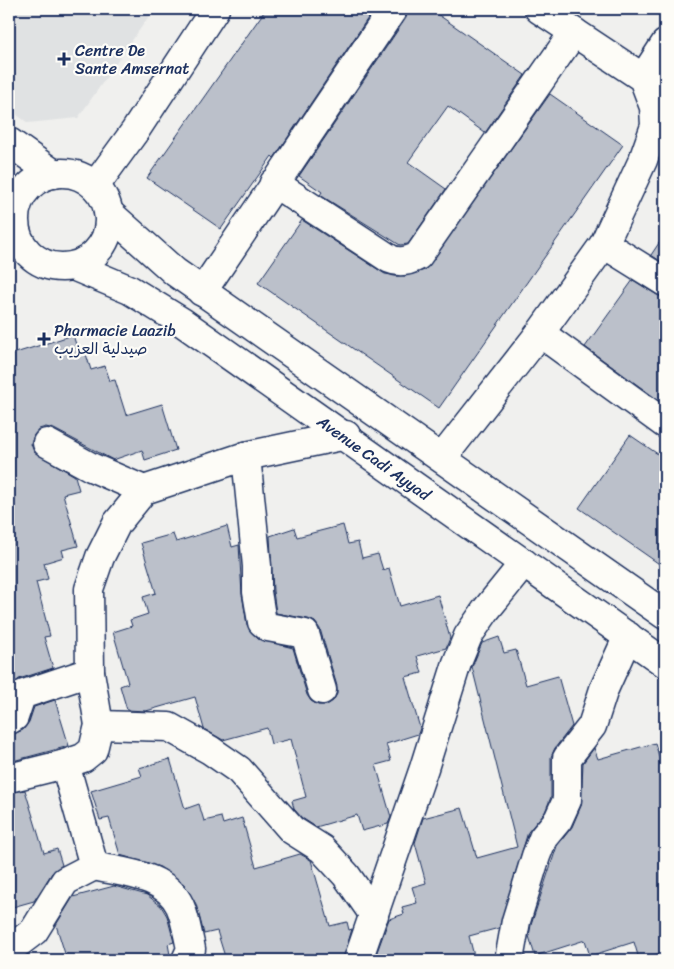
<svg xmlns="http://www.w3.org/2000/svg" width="674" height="969" font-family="Sriracha,'Playpen Sans Arabic',sans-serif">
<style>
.built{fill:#e0e2e3}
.building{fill:#bbc0ca;stroke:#1b2f5e}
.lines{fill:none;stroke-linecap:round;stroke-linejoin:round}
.minor-casing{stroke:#1b2f5e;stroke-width:31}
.major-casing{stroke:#1b2f5e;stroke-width:31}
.minor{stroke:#fdfcf7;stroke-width:28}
.major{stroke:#fdfcf7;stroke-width:28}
.poi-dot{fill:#1b2f5e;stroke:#fdfcf7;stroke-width:2}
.labels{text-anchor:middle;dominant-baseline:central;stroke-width:4.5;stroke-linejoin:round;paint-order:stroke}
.poi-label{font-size:16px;fill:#1b2f5e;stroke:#fdfcf7;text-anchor:start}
.street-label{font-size:16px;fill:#1b2f5e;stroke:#fdfcf7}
</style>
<rect width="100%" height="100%" fill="#f0f0ee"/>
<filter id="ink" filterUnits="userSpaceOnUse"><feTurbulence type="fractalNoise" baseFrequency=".02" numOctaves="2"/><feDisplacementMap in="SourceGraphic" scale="10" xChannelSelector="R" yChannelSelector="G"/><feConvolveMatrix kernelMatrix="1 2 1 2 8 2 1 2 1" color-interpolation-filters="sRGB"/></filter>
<g filter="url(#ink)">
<!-- built -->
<path class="built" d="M9,9H154L78,118L28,123L9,109Z"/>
<!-- building -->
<g class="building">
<path d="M266,9H374L274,158L272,156L221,229L147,178Z"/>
<path d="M408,9H430L525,75L485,133L448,106L408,162L446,189L408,244L400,245L320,195L322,192L299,176L406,18Z"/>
<path d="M550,94L623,145L439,408L258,283L302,220L385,274L405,276L425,270Z"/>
<path d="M665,234V264L651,255Z"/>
<path d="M633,280L657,295L665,298V405L585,347Z"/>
<path d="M73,335L79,354L85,351L91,370L105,366L110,381L115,380L126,415L162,404L176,450L145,460L142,450L113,460L54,429L46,427L39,429L34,435L31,444L34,452L75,476L79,490L63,494L78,546L62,550L64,557L44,563L48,579L36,582L50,636L44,637L53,668L19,679L9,688V355Z"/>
<path d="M630,435L665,459V568L579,508Z"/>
<path d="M343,525L348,544L358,542L362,558L378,554L383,570L389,568L400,606L438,595L450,638L446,648L417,656L422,673L405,677L420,728L418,734L386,744L391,761L376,765L391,817L388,824L362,831L357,815L316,827L302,818L294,809L292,801L306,797L291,739L271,744L267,728L223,740L204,729L195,697L146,711L127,710L120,686L128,683L113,632L132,626L130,620L148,614L143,597L156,593L141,543L173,534L176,542L227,526L232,547L239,545L242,594L247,625L258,639L293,648L307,695L311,701L318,705H327L333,701L337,694V686L320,629L315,622L308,619L276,613L273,591L270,536L294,528L297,537Z"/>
<path d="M499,637L504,653L516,650L526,685L558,676L572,726L555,748L551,757V797L545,812L528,832L499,928L469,936L475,960H374L389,919L404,914L402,907L417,903L412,887L426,883L415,843L423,818L462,808L477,858L517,847L472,667L482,643Z"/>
<path d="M55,700L69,746L9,762V736L23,730L29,722L34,707Z"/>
<path d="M655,743L665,776V952L639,959L634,942L590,956L585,940L535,956L529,936L531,925L557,846L572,827L581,806L583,763L594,748L598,759Z"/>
<path d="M170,759L185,809L199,804L204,821L221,817L223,824L242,818L256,867L300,854L311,860L330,926L347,922L349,930L352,929L343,960H226L217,931L204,934L196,904L184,884L160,867L120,855L109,818L100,820L91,791L142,776L139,768Z"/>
<path d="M25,790L44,853L57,849L62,865L52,873L34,901L9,908V793Z"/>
<path d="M114,886L147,895L161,906L167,916L174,942L168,944L171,960H67L56,925L73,897Z"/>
</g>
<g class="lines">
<!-- minor casing -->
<g class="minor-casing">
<g id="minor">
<path d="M643,78L665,44"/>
<path d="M274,183L390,259C399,263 409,261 418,256L574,32"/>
<path d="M95,186L135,131L215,9"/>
<path d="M604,244L665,282"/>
<path d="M9,245L20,242"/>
<path d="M202,292L393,9"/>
<path d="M540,333L665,424"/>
<path d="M47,443L91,467L144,490"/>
<path d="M246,456L257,566V592L262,622L268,627L305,634L322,690"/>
<path d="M442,458L540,333L604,244L643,160L655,126L654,107L643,78L539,9"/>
<path d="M9,720L14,717L20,699L24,694L90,672"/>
<path d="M99,725L169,727L210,750L239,770L292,830L322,849L346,875L374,915"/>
<path d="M9,778L65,764L83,758L93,750L99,725L90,672L89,589L100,557L117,523L144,490L246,456L346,435"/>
<path d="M94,866C123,873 165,874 180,906C185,917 187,931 190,944L191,949L186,960"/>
<path d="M9,950L34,931L65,881L94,866L65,764"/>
<path d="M358,960L424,768L457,663L468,636L486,610L524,563"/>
<path d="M509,960L516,921L536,856L543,838L558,820L567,800V758L592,726L604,689L628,636"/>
</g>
</g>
<!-- major casing -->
<g class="major-casing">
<g id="major">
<path d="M9,142L54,174"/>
<circle cx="62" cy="220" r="47"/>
<path d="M108,212L175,272L665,615"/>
<path id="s1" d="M73,266L130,290L182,322L665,663"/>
</g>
</g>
<!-- minor -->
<use href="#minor" class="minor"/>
<!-- major -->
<use href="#major" class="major"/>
</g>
</g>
<!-- markers -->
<g class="poi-dot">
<path d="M61.5 51.5h5v5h5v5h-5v5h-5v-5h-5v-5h5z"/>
<path d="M41.5 331.5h5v5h5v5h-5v5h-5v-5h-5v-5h5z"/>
</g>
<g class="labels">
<!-- poi labels -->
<g class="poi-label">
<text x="75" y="50">Centre De<tspan x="75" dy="18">Sante Amsernat</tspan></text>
<text x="54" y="330">Pharmacie Laazib<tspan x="54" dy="18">صيدلية العزيب</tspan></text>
</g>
<!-- street labels -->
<g class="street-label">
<text stroke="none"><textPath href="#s1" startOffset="358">Avenue Cadi Ayyad</textPath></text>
</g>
</g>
<!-- margin -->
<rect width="674" height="969" fill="none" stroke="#fdfcf7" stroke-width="30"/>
<rect x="15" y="15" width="644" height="939" fill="none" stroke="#1b2f5e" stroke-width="2" filter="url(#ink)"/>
</svg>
